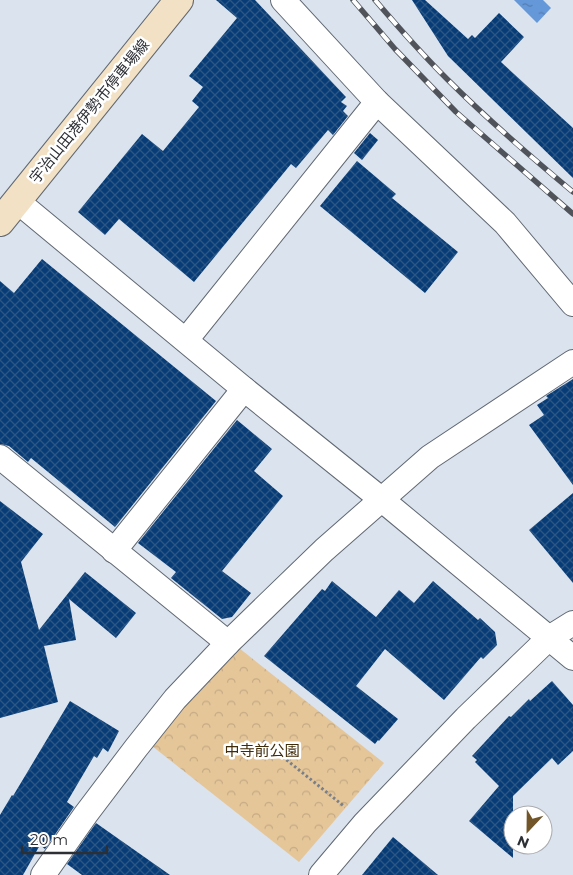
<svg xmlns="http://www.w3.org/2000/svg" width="573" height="875" font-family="Montserrat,'Noto Sans JP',sans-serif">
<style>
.park{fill:url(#park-crowns)}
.water{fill:url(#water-ripples)}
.building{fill:url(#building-cross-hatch)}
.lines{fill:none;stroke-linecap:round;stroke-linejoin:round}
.minor-casing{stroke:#616872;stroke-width:26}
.secondary-casing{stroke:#616872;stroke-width:30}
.path{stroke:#7b8088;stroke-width:3;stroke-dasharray:2.5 2.5;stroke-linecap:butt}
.minor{stroke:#fff;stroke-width:24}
.secondary{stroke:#f2e1c5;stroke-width:28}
.rail-casing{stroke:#50545a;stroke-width:5.5}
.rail{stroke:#fff;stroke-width:4;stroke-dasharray:11;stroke-linecap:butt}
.labels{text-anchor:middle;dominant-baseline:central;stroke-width:5;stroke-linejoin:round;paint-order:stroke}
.street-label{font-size:15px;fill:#2c2f34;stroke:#fff}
.park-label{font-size:15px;fill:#412c09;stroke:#fff}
</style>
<defs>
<pattern id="park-crowns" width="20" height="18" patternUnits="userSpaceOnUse" patternTransform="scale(1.25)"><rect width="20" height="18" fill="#e5c699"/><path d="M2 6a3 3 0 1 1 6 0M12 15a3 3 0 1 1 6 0" fill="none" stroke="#c5aa84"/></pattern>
<pattern id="water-ripples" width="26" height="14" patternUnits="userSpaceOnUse" patternTransform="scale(1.25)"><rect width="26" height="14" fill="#6598d9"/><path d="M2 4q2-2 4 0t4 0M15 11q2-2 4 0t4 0" fill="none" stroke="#537cb1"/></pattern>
<pattern id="building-cross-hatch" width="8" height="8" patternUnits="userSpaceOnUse" patternTransform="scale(1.25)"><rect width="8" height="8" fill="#073c76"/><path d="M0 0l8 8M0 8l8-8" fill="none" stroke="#2c5785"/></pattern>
</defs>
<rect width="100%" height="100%" fill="#dae3ee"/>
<!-- park -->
<path class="park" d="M239,648L384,763L299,862L152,746L195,693Z"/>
<!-- water -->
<path class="water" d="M514,0H543L551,8L537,23Z"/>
<!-- building -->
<g class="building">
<path d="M216,0H255L346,97L341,102L347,106L343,111L348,116L333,135L328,130L296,168L291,164L194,282L119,219L105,235L78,212L142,134L163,151L199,107L192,101L203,87L189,76L237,18Z"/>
<path d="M412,0H425L468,39L472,35L475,38L499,13L524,37L501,62L573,128V178L448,56Z"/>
<path d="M370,133L378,140L362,160L354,153Z"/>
<path d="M357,161L396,194L392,198L458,252L425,293L320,206Z"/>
<path d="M42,259L216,401L115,527L31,458L28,462L9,446L0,444V281L14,293Z"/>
<path d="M573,379V485L529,425L544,415L537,405L548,398L546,396Z"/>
<path d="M237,420L272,449L254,471L283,496L222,571L251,593L232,617L222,619L171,578L176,572L138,543Z"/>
<path d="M573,493V583L529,530Z"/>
<path d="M0,501L43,534L21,562L39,630L85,572L136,613L116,638L69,599L76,640L44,646L58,702L0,718Z"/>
<path d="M332,581L376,617L399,590L414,603L433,581L478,620L480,618L495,632L497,645L483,659L481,657L444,700L385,649L356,686L398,719L379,741L378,740L375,744L264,656L322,589L325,591Z"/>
<path d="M552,681L573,705V751L558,765L552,758L513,796V858L469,821L499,786L475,762L477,760L472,756L509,716L511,717L529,699L530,701Z"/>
<path d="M70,701L119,731L108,752L103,748L97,758L94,756L67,802L74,807L45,849L40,845L23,875H0V815L12,795L13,796Z"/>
<path d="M96,823L170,875H82L67,864Z"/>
<path d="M393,837L438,875H362Z"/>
</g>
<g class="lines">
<!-- minor casing -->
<g class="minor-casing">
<g id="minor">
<path d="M283,0L377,102L505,223L573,304"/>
<path d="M17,201L244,389L381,499L573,658"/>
<path d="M186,340L377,102"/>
<path d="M0,457L228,643"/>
<path d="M114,551L244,389"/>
<path d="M43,875L86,814L136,748L175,699L228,643L324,550L430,457L573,362"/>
<path d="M321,875L365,823L466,718L549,638L573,623"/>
</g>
</g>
<!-- secondary casing -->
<g class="secondary-casing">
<path id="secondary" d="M0,222L179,0"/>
</g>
<!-- path -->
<path class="path" d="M263,741L345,807"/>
<!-- minor -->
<use href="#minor" class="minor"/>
<!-- secondary -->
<use href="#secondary" class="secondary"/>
<!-- rail casing -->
<g class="rail-casing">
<g id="rail">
<path d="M353,0L395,49L456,112L573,214"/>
<path d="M375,0C398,27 422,54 447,79C487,119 530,156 573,192"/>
</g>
</g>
<!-- rail -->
<use href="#rail" class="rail"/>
</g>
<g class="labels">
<!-- street labels -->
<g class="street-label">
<text transform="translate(89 111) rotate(-51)">宇治山田港伊勢市停車場線</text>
</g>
<!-- park labels -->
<g class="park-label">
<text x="262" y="750">中寺前公園</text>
</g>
</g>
<!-- north arrow -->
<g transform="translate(528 830) rotate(202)"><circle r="24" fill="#ffffff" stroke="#abacae"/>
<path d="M0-4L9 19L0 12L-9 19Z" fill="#725629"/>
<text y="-8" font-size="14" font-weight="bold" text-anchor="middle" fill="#2c2f34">N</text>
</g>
<!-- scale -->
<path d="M22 845v8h85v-8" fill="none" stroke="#2c2f34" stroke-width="2.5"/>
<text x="30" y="845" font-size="15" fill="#2c2f34" stroke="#ffffff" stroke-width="4" paint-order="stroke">20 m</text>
</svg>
